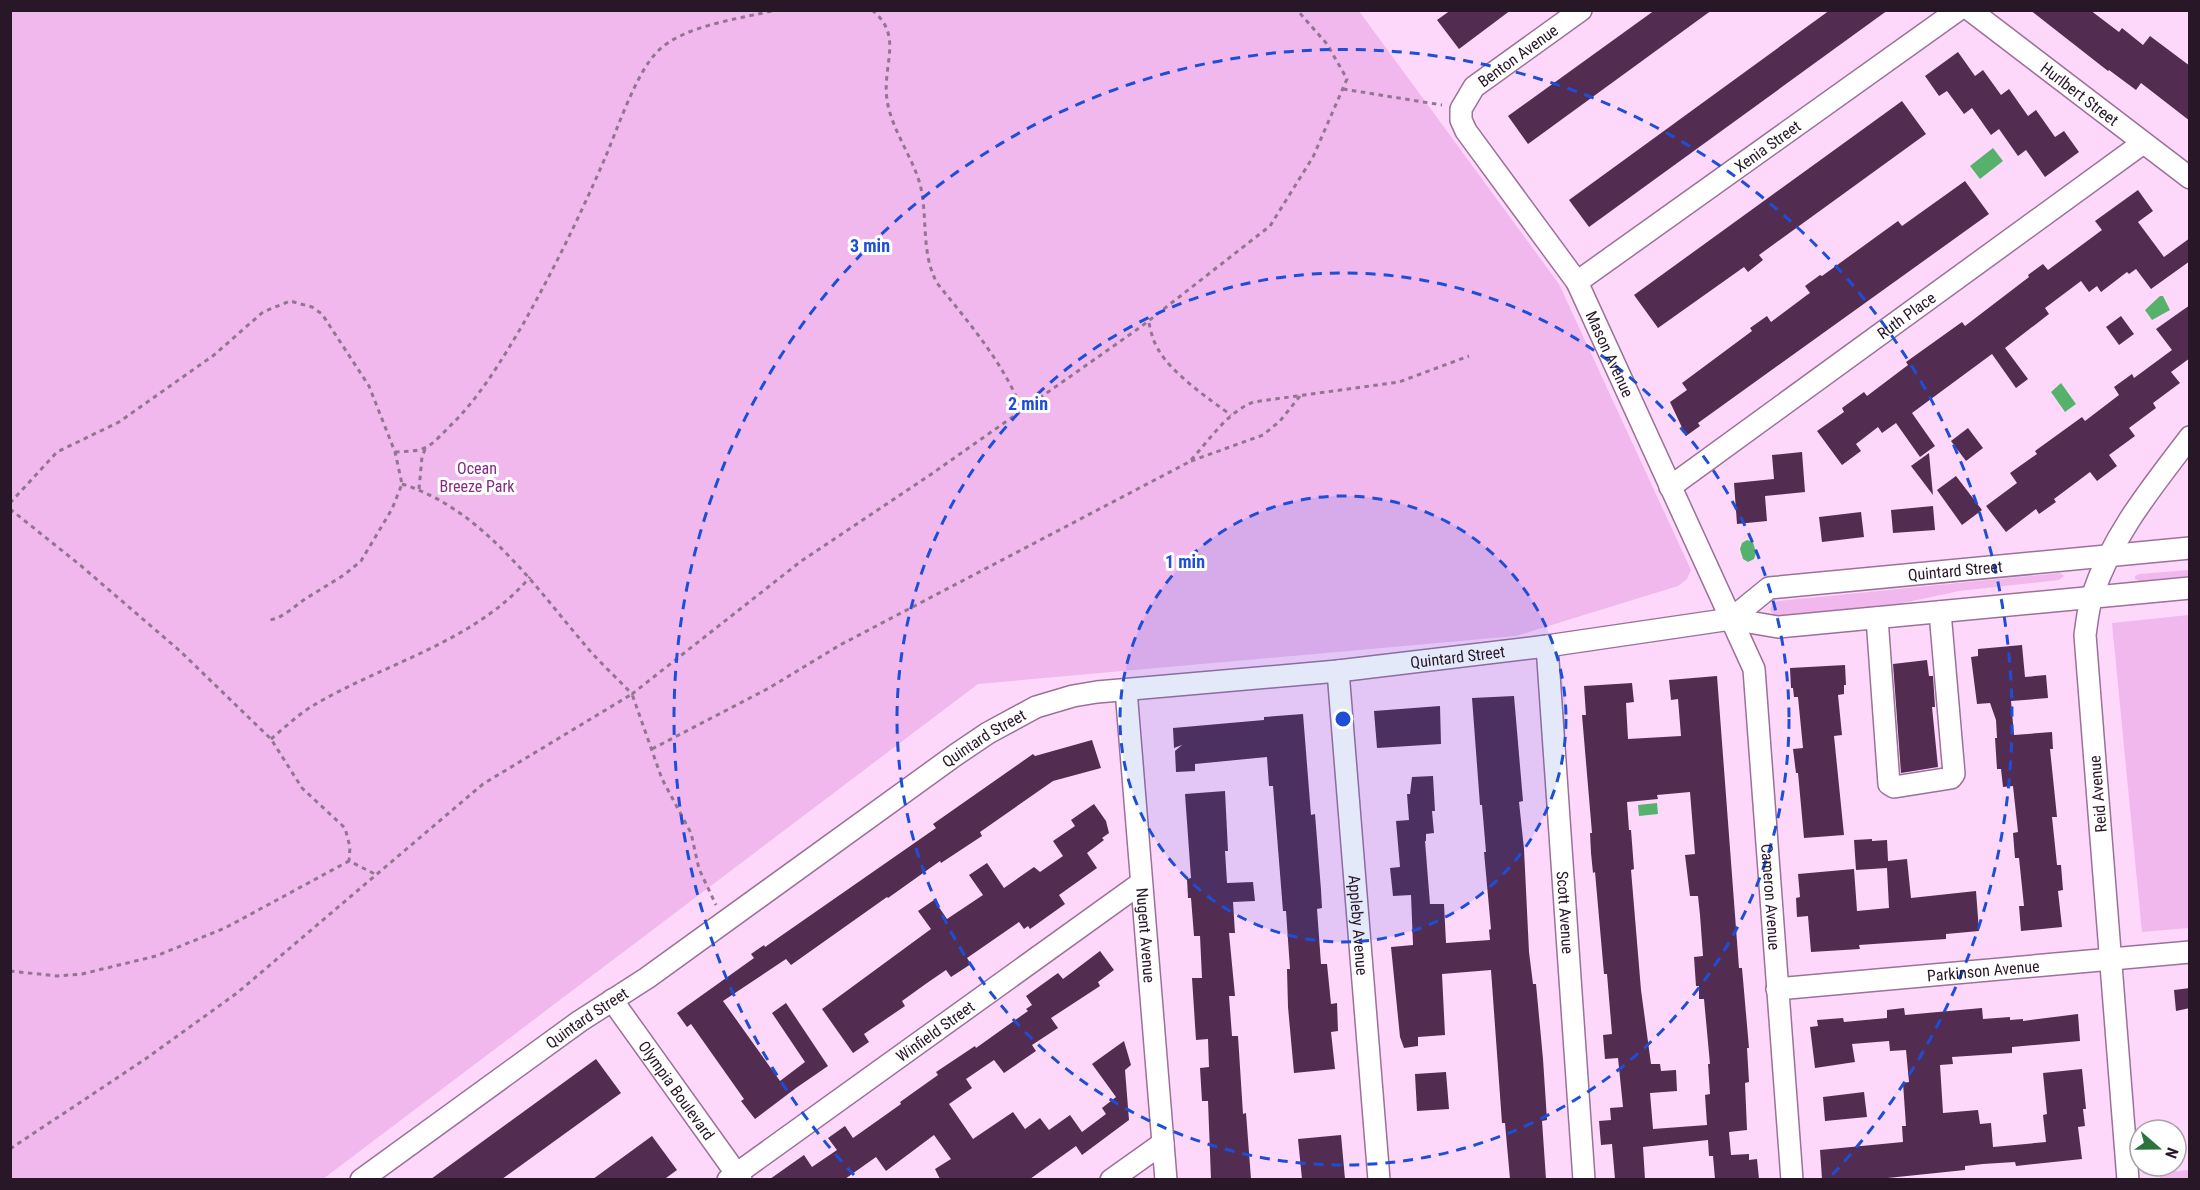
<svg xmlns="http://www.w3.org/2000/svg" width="2200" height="1190" font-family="'Roboto Condensed',sans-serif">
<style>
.green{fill:#f1b8ed}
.water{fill:#56b26a}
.building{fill:#532d51;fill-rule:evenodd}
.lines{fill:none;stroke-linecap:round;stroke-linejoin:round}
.minor-casing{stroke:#9c7199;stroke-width:24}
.path{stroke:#91768f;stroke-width:3;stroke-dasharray:4.5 4.5;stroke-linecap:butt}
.minor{stroke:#fff;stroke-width:21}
.ring{fill:none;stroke:#1d4ed8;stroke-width:3;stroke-dasharray:10 8}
.labels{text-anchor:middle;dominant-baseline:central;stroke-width:6;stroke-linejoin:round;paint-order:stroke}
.street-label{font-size:16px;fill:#281727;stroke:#fff}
.park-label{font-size:16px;fill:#862884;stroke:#fff}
.centre{fill:#1d4ed8;stroke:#fff;stroke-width:3}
.ring-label{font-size:18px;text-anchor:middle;font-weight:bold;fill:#1d4ed8;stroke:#fff;stroke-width:6;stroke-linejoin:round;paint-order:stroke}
</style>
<rect width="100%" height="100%" fill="#fed8fb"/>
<!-- green -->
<g class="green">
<path d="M10,11H1359L1559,284L1691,570L1687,579L1678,586L1516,636L978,684L323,1179H11Z"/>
<path d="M2189,570V576L2139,581L2135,579V576L2139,574Z"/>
<path d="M2060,573L2064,576L2059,580L1959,591L1880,608L1778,617L1773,615L1770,610L1772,604L1778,601Z"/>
<path d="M2189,615V928L2142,932L2112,623Z"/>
<path d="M2189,1170V1179H2160L2159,1173Z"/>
</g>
<!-- water -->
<g class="water">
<path d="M1993,148L2003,161L1980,179L1970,166Z"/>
<path d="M2160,296H2163L2170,310L2152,320L2145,310Z"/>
<path d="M2061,383L2076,404L2065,412L2051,392Z"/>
<path d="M1747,540L1753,542L1756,553L1754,559L1748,562L1743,559L1740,549L1742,543Z"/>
<path d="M1657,803L1658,814L1639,816L1638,805Z"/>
</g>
<!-- building -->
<g class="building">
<path d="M1451,10H1511L1459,49L1437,20Z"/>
<path d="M1655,10H1712L1528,144L1508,116Z"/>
<path d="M1830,10H1888L1589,227L1569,200Z"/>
<path d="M2030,10H2090L2119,32L2122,28L2143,45L2150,36L2190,66V121L2141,83L2136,90L2109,70L2108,71Z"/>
<path d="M1958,52L1975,76L1983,70L2001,95L2009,89L2028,116L2036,110L2055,137L2064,131L2079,152L2045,177L2026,150L2018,156L1999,129L1991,135L1972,108L1964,114L1947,91L1939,96L1925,76Z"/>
<path d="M1902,101L1926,134L1759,255L1763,260L1748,272L1744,267L1658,328L1634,295Z"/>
<path d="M1965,181L1989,214L1698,423L1700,426L1686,436L1670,402L1687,390L1682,383L1752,331L1750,328L1767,316L1771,322L1807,295L1810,293L1805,286L1820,275L1822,276L1898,221L1902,226Z"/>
<path d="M2138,190L2153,211L2138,222L2164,257L2190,238V261L2151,289L2136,269L2129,274L2127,272L2101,292L2097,286L2089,292L2081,281L2045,308L2049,314L2005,348L2028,379L2016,388L1992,354L1912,413L1935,446L1920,457L1896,423L1882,433L1878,427L1856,444L1861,451L1842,465L1817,431L1844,412L1842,408L1864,392L1867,396L1908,365L1906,362L1962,322L1965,326L2029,277L2028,275L2043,264L2048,270L2102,230L2095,221Z"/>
<path d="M2190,305V358L2171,372L2180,383L2153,403L2156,408L2129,428L2135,436L2109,455L2117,466L2097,481L2090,472L2054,499L2056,502L2039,514L2036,509L2006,532L1986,506L2017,483L2010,473L2037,454L2035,451L2082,417L2085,421L2119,395L2114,387L2132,374L2134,378L2172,350L2156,329Z"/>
<path d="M2121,316L2134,334L2119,345L2106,327Z"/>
<path d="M1968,428L1983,448L1966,461L1951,441Z"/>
<path d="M1802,452L1805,492L1765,496L1767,521L1737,524L1734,483L1774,479L1772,455Z"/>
<path d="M1929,453L1933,495L1911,466Z"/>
<path d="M1956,476L1982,510L1962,525L1937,490Z"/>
<path d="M1933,506L1935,530L1893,533L1891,510Z"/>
<path d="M1861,512L1864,537L1822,542L1819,517Z"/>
<path d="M2022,645L2025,677L2046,675L2048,698L2011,701L2014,735L2052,732L2053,749H2050L2057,817H2052L2057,865H2061L2063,890L2058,891L2062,927L2021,931L2019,906H2024L2019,858H2015L2013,833L2018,832L2013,786L2003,787L2001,769H1997L1995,738H1997L1996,720L1990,703L1977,704L1971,657L1978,656V649Z"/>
<path d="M1927,660L1929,676H1933L1935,707H1932L1938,767L1901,773L1893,664Z"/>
<path d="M1845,665L1846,685H1844V694L1838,695L1842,735L1834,736L1844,835L1804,838L1798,773H1796L1793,749L1803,748L1798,697H1794L1793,688H1791L1790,668Z"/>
<path d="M1717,676L1739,968H1742L1749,1048H1747L1749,1082L1745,1083L1747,1130L1729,1132L1731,1155L1749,1154V1160L1757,1159L1759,1179H1715L1713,1156H1709L1708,1140L1643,1147L1645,1179H1615L1612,1144L1601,1145L1599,1121L1611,1120L1610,1108L1623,1107L1618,1058L1605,1059L1603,1035L1612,1034L1607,974H1604L1595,872L1593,873L1591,853L1590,833H1592L1582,715H1586L1584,686L1632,683L1634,702L1626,703L1628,739L1681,736L1678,699L1671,700L1669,680ZM1690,792L1695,854L1685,855L1690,896H1698L1700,915L1703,956L1694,957L1696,986H1699V999H1704L1710,1064H1708L1710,1094L1705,1095L1707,1125L1653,1129L1650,1093L1677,1091L1676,1070L1661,1071L1660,1064H1651L1641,990L1631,870L1634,869L1631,830H1629L1627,802L1658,799L1657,795Z"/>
<path d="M1514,696L1523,801L1519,802L1524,849L1529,952L1533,984H1536L1543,1059L1547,1120L1542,1121L1546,1179H1510L1505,1123H1502L1491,970L1442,974L1445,1035L1418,1037V1046L1404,1048L1400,1037L1391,947L1413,945L1411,895L1393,896L1390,868L1400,867L1396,821L1409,820L1407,794H1410L1412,777L1433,776L1435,811H1432L1434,833L1426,834V841H1425L1428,879L1430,904H1444L1446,943L1490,940L1489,930L1491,929L1484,852H1486L1482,805H1480L1472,698Z"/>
<path d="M1440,706L1441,744L1377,748L1374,711Z"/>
<path d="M1303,714L1311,815L1315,814L1321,890L1322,908L1317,909L1321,964H1327L1331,1004L1337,1003L1338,1031L1331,1032L1335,1069L1294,1073L1288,1007L1287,969H1290L1286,911H1283L1273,786H1269L1267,757L1195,764V771L1176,772L1175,751L1182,745L1174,748L1173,728L1264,720V717Z"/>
<path d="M1092,740L1101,768L1053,781L980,832L982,836L941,863L940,861L888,898L887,897L791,965L786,959L723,1001L780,1081L805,1062L772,1013L786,1003L828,1066L796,1088L755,1119L741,1101L744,1099L691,1024L687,1027L677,1013L754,958L751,954L764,945L765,947L936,828L933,824L1033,754L1035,756Z"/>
<path d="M1225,791L1228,851H1225L1227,883L1253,882L1255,901L1233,902L1235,933H1229L1235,996H1229L1232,1036H1238L1243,1114L1246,1113L1251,1179H1211L1208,1101H1202L1200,1068L1209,1067L1208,1039L1196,1040L1192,978H1202L1200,936H1194L1191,898H1188L1187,879L1191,878L1185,794Z"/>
<path d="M1094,804L1106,821L1109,833L1102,838L1104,840L1087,853L1097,868L1059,895L1065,904L1030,929L1028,926L1024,929L1019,922L967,958L971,964L951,977L946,970L927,983L902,1001L905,1006L864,1034L869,1042L853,1053L822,1009L931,929L918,911L934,900L947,919L983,895L969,875L987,863L1004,888L1034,867L1040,872L1063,856L1053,841L1075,826L1071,820Z"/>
<path d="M1872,839V841L1887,840L1888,861L1907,859L1911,898L1976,891L1979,931L1946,934V939L1859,945L1860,949L1811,952L1808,916L1797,917L1796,898L1800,897L1798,874L1854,869L1857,911L1889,908L1887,868L1856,870L1854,840Z"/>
<path d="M1100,951L1114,970L1098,982L1100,986L1051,1018L1058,1028L1032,1045L1036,1051L1004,1073L994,1060L966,1079L972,1088L949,1104L973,1139L1013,1112L1025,1129L1040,1118L1049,1130L1070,1115L1082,1132L1106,1114L1102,1108L1116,1097L1092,1064L1124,1041L1131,1065L1125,1070L1129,1120L1082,1155L1076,1146L1030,1179H940L935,1169L951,1159L934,1135L886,1171L876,1157L845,1179H770L804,1155L812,1167L837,1150L828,1138L845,1126L853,1138L901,1104L900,1102L938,1075L936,1072L975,1046L976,1048L1028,1011L1026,1009L1032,1005L1026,996L1058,973L1063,979Z"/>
<path d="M2190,988V1008L2176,1011L2174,990Z"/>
<path d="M1904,1008L1905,1015L1982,1008L1983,1019L2010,1017V1020L2023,1019V1021L2078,1014L2080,1041L2012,1047V1053L1952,1057L1953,1064L1940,1065L1943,1113L1978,1110L1980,1124L1991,1123L1993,1147L2046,1142L2043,1115L2047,1114L2043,1073L2082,1069L2086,1109H2083L2085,1126L2078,1127L2082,1159L2016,1166L2015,1162L1983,1164L1965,1166V1170L1878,1179H1822L1820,1150L1903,1142L1902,1126H1906L1903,1083L1909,1082L1906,1050L1890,1051L1889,1041L1852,1044L1855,1062L1815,1068L1810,1027L1818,1026L1817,1020L1843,1018L1844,1022L1887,1018V1010Z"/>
<path d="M596,1059L621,1093L502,1179H431Z"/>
<path d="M1446,1072L1449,1109L1417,1111L1415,1074Z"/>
<path d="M1864,1092L1867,1117L1825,1121L1823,1097Z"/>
<path d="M1341,1135L1345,1179H1302L1298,1139Z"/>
<path d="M652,1136L677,1170L666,1178L593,1179Z"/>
</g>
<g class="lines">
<!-- minor casing -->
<g class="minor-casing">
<g id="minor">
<path id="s1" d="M1581,10L1474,87L1461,109V120L1466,131L1577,282L1754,669L1792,1180"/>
<path id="s2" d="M1970,10L2190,178"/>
<path id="s3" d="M1577,282L1958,10"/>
<path id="s4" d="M1670,487L2143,143"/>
<path d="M1877,618L1889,784L1894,787L1951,778L1954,774L1940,612"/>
<path id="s5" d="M1731,619L1769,588L2190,548"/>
<path id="s6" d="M1547,646L1584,1180"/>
<path id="s7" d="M1338,671L1379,1180"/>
<path id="s8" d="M1126,690L1166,1180"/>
<path id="s9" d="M1777,989L2190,952"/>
<path id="s10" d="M612,1000L741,1180"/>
<path id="s11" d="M361,1180L580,1021L647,978L954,756L988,733L1036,707L1073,696L1097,692L1338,671L1547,646L1731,619L1778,627L2190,588"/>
<path id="s12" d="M728,1180L1141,883"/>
<path d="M1111,1180L1163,1143"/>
<path d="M2128,1180L2085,635C2087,622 2088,607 2093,594C2113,534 2152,487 2190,437"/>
</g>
</g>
<!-- path -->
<g class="path">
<path d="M872,10C904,36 882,64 887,100C892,133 918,164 922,194C927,224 922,255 937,283C969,323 1003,362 1022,410"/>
<path d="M1343,89L1442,105"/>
<path d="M1149,323C1151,332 1153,341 1158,349C1170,372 1210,400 1231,415"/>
<path d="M395,452C406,451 417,452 427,447C435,442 444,432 450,426C480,397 501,361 522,326C553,271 580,216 605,158C617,130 636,73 657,52C683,25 740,19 776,10"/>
<path d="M1191,461L1263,435L1280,421L1300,396"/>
<path d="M402,484C482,509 533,584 585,645C599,662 617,678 632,694L800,562L930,475L1142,326L1270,226L1313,157L1347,79L1327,44L1297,10"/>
<path d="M419,489L422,457L426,447"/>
<path d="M10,503L57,452L119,422L214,355L263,312L290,301L312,307L322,314L369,386L395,452L402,484L392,509L361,561L344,575L305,599L289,611L278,618L270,620"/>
<path d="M10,509L80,565L180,651L271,739L302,788L345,828L350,847L349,861L375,874"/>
<path d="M271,739C285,727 299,714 314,705C385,663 475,642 530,577"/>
<path d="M652,749L769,688L840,645L1189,462C1210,440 1225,414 1253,402L1399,382L1469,356"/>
<path d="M10,971L57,976L82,974L156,956L225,928L349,861"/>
<path d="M10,1149L144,1060L237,993L483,784L632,694L662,779L691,833L699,869L716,905"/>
</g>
<!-- minor -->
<use href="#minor" class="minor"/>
</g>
<!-- distance rings -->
<circle cx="1343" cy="719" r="223" fill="#1d4ed8" fill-opacity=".12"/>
<g class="ring">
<circle cx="1343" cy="719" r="223"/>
<circle cx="1343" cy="719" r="446"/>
<path d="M854 1175A669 669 0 1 1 1832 1175"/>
</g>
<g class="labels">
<!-- street labels -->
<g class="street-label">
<text transform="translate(1518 56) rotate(-36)">Benton Avenue</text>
<text stroke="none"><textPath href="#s2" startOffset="138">Hurlbert Street</textPath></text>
<text stroke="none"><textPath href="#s3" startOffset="234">Xenia Street</textPath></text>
<text stroke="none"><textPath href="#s4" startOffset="292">Ruth Place</textPath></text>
<text stroke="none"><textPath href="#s1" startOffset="447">Mason Avenue</textPath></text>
<text stroke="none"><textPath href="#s5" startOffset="236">Quintard Street</textPath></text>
<text stroke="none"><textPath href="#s11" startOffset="1250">Quintard Street</textPath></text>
<text stroke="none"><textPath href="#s11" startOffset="764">Quintard Street</textPath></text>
<text transform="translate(2098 794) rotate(-95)">Reid Avenue</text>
<text stroke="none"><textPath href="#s1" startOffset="1022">Cameron Avenue</textPath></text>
<text stroke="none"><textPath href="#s6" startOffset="267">Scott Avenue</textPath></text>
<text stroke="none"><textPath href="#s7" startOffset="255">Appleby Avenue</textPath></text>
<text stroke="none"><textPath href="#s8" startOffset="246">Nugent Avenue</textPath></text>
<text stroke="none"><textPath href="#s9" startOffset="207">Parkinson Avenue</textPath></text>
<text stroke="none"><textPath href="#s11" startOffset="278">Quintard Street</textPath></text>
<text stroke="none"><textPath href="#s12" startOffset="255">Winfield Street</textPath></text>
<text stroke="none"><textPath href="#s10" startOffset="111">Olympia Boulevard</textPath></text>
</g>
<!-- park labels -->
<g class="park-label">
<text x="477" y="468">Ocean<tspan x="477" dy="18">Breeze Park</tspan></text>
</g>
</g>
<circle cx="1343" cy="719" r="9" class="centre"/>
<g class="ring-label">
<text x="870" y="252">3 min</text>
<text x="1028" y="410">2 min</text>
<text x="1185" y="568">1 min</text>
</g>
<!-- border -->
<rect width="2200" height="1190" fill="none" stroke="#281727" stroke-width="24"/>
<!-- north arrow -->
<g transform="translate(2158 1148) rotate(110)"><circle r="28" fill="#ffffff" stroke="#a9a2a9" stroke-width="1.5"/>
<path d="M0-4.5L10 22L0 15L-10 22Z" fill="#2e733f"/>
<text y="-9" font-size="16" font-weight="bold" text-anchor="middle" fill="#281727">N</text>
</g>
</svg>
